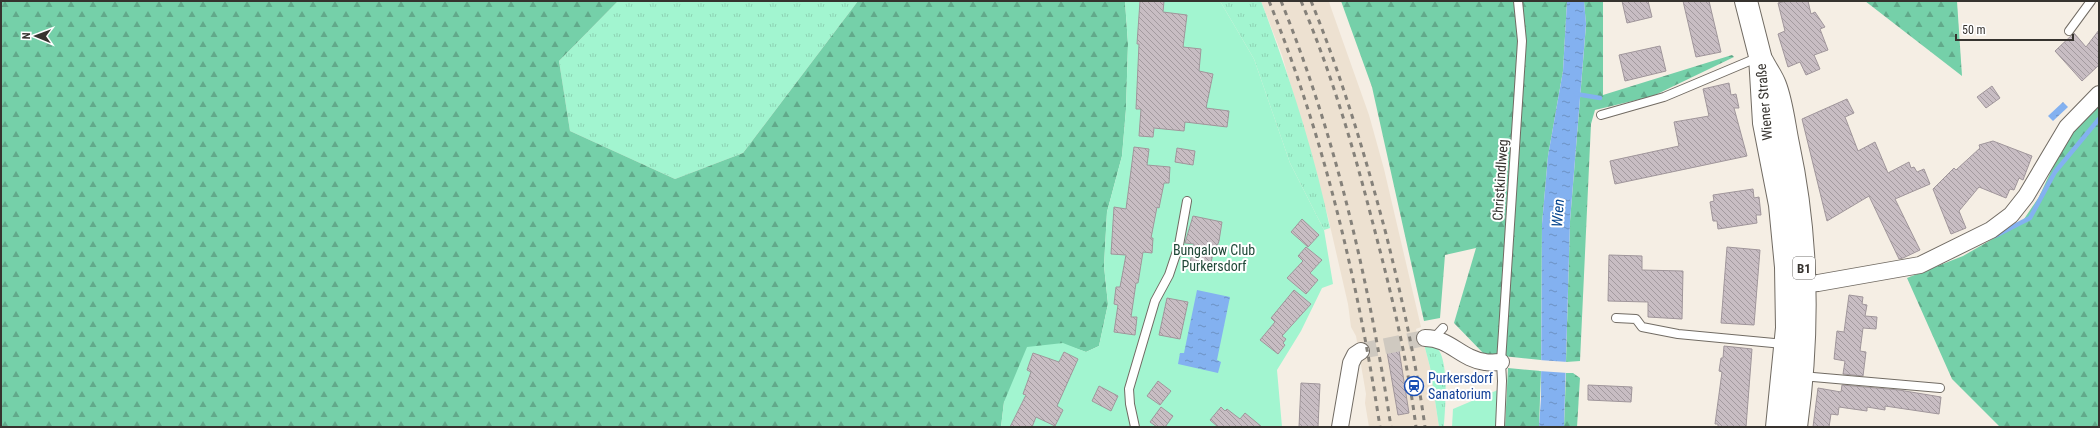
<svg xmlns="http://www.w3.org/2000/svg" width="2100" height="428" font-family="'Roboto Condensed',sans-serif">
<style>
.built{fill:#ede1d1}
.grass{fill:url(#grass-tufts)}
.forest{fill:url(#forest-firs)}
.garden{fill:#a2f5d0}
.water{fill:url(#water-ripples)}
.pier{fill:#f5eee4}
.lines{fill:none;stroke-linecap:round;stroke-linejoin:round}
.stream{stroke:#83b1f0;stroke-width:4.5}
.building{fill:url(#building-back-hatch);stroke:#a0969b}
.minor-tunnel{stroke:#cfc9c0;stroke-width:16;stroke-dasharray:16 8;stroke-linecap:butt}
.service-casing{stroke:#716b63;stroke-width:10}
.minor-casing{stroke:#716b63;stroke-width:18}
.primary-casing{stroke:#716b63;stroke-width:24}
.service{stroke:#fff;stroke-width:8}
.minor{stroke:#fff;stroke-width:16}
.primary{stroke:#fff;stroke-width:22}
.rail{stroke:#85817a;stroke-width:3;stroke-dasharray:5 5;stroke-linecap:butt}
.labels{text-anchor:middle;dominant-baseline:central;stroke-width:4;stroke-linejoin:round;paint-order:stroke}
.shield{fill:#fff;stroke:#72706d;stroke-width:1}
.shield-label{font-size:13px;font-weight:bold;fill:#36332f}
.street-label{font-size:14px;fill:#36332f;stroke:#fff}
.park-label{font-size:14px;fill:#204838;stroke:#fff}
.transit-label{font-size:14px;fill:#164399;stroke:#fff;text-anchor:start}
.water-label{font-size:15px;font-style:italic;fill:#04448d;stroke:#fff}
</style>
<defs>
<pattern id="grass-tufts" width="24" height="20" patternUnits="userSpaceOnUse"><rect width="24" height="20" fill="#a2f5d0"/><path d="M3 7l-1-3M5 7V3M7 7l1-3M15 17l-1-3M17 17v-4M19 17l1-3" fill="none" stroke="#8cd2b3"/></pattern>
<pattern id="forest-firs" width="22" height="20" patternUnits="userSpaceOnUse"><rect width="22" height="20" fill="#75d0a9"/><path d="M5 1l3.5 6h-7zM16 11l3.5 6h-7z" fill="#61a98a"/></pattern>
<pattern id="water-ripples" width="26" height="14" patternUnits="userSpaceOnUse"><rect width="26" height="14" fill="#83b1f0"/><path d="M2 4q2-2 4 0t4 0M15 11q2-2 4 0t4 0" fill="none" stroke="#6c91c3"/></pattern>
<pattern id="building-back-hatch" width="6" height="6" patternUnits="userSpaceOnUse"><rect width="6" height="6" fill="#c8bdc3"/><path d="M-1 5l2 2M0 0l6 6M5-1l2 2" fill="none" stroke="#a39a9f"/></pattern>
</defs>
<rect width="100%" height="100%" fill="#f5eee4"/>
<!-- built -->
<path class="built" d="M1261,1H1329L1330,5L1369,115L1384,169L1421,327L1416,329L1419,344H1424L1430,367L1439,427H1369L1365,403L1366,394L1356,336L1351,327L1348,304L1328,217L1282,55Z"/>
<!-- grass -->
<g class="grass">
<path d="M618,1H858L743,153L675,179L570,131L559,61Z"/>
<path d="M1220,1H1261C1289,75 1314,151 1330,228L1324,230L1290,163L1254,59Z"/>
<path d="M1424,344C1426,345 1431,344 1433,345C1451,352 1445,411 1444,427H1439L1430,367Z"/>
</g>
<!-- forest -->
<g class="forest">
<path d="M1,1H618L559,61L570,131L675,179L743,153L858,1H1125L1128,44L1126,109L1122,156L1107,212L1104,266L1108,304L1099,346L1086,352L1063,344L1004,402L1001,427H1Z"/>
<path d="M1341,1H1567L1563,71L1548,156L1542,224L1541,360L1484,354L1454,323L1476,248L1445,255L1440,318L1424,321L1372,87Z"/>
<path d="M1584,1H1603V95L1732,55L1734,57L1653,96L1595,110L1591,124L1580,361L1566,362L1570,221L1586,25Z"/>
<path d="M1865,1H1957L1962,76Z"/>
<path d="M2099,100V427H2000L1952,379L1907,278L1963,256L2022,222L2039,197L2070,130Z"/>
<path d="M1508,368L1541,371L1539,427H1505Z"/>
<path d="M1566,373H1573L1580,378L1577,427H1564Z"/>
</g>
<!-- garden -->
<g class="garden">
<path d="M1125,1H1220L1254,59L1290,163L1324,230L1333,284L1322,288L1301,331L1277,370L1282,427H1001L1004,402L1027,347L1063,343L1086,352L1099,346L1108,304L1104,266L1107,212L1122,156L1126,109L1128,44Z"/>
<path d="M1500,389L1497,427H1452L1453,409Z"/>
</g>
<!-- water -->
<g class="water">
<path d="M1567,1H1584L1586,24L1570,221L1564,427H1539L1541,398L1542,224L1548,156L1563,71Z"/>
<path d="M2063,102L2068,107L2053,121L2048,116Z"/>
<path d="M1197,290L1230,297L1217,360L1221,362L1218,373L1178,364L1180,353H1184Z"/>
</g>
<!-- pier -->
<path class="pier" d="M1539,360L1568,362V373L1539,371Z"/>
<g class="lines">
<!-- stream -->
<g class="stream">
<path d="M1576,94L1600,98"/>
<path d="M1995,236L2030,218L2055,172L2099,119"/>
</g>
</g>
<!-- building -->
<g class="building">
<path d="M1140,1H1164L1163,12L1187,15L1183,47L1201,49L1199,71L1213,74L1206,108L1229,111L1227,127L1185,122L1184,131L1154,128L1153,137L1139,136L1141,109H1136L1139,44H1137Z"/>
<path d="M1622,1H1648L1652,17L1627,23Z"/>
<path d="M1683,1H1709L1721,52L1696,57Z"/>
<path d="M1786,1H1808L1811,14L1815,12L1825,27L1820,29L1828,50L1814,55L1820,69L1806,75L1800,62L1788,67L1778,34L1785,31L1778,3Z"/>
<path d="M2099,30V65L2082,81L2055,51L2074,33L2086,47Z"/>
<path d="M1660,46L1666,71L1625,81L1619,55Z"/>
<path d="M1729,83L1731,95L1736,94L1739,108H1734L1747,156L1615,184L1610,161L1679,146L1674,122L1709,116L1703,89Z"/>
<path d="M1992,86L2000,98L1986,108L1977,97Z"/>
<path d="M1847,99L1854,113L1845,117L1858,151L1875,142L1888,173L1909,162L1911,168L1914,167L1917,172L1924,169L1930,184L1895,199L1920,250L1903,258L1899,259L1869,196L1827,221L1802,119Z"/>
<path d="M1993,141L2032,156L2023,180L2019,178L2014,190L2010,189L2006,198L1979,187L1959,211L1966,228L1951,234L1933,189L1954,168L1956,170L1980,148L1979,145Z"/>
<path d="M1134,147L1149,149L1147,165L1170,167L1169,183H1164L1159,208L1157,207L1151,238H1153L1152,253L1143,252L1138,283H1136L1131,317H1137L1135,335L1114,332L1118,305L1114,304L1116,287H1120L1126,255L1111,254L1114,207L1126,209Z"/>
<path d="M1177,148L1195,151L1193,165L1175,162Z"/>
<path d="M1753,189L1754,198L1759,197L1761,215H1756L1757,223L1718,229L1717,221H1713L1710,202L1714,201L1713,195Z"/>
<path d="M1193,216L1222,222L1219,241L1216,249H1214L1210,267L1190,263L1194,244L1185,243Z"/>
<path d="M1302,219L1319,235L1308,247L1291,232Z"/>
<path d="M1306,247L1322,260L1310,273L1318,280L1306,294L1287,278L1303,261L1298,256Z"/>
<path d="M1727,247L1760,250L1754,325L1721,323Z"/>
<path d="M1609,255L1642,256V270L1683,271L1682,319L1648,317V302L1608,301Z"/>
<path d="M1294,290L1311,304L1282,336L1286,339L1283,343L1285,345L1278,354L1260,340L1275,322L1271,318Z"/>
<path d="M1849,295L1863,297L1862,304L1867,305L1865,316L1877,317L1876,329L1863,328L1860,351L1866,352L1863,376L1843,374L1845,361L1834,359L1837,331L1844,332Z"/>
<path d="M1167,298L1188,302L1180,339L1159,335Z"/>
<path d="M1724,346L1752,349L1746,427H1718V424H1715L1722,372L1719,371L1721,358H1723Z"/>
<path d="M1399,350L1409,413L1398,415L1387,352Z"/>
<path d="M1064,352L1078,359L1057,406L1063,410L1055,426L1036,417L1032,427H1010L1026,395L1023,394L1031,372L1027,370L1033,353L1059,362Z"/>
<path d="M1158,381L1171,391L1160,405L1147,396Z"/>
<path d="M1301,383L1320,384L1318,427H1299Z"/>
<path d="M1588,385L1632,387L1631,402L1588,400Z"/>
<path d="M1842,385L1899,390L1941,397L1939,414L1885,406V410L1867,407V411L1839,407L1838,415L1831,414L1829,427H1813L1818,388L1841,392Z"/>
<path d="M1099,386L1118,396L1111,411L1092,401Z"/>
<path d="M1161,407L1173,416L1165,427H1157L1150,422Z"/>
<path d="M1221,407L1225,411L1227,409L1240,419L1245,413L1262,427H1218L1210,420Z"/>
</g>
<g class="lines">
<!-- minor-tunnel -->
<path class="minor-tunnel" d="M1361,351L1425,338"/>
<!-- service casing -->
<g class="service-casing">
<g id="service">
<path d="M2069,31L2091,1"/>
<path d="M1601,115L1664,97L1759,57"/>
<path d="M1616,318L1636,319L1642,327L1678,334L1784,344"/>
<path d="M1434,338L1443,328"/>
<path d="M1813,377L1940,388"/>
<path d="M1135,427L1130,404L1129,389L1155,301L1169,275L1179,245L1187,201"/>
<path d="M1500,427L1502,381L1501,362L1522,41L1518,1"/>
</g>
</g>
<!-- minor casing -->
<g class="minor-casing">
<g id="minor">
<path d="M1794,285L1818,283L1920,265L1991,230L2011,215L2026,196L2067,127L2099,94"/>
<path d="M1425,338C1450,338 1461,359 1485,362C1490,363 1496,362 1501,362"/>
<path d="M1340,427L1351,363L1355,355L1361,351"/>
</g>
</g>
<!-- primary casing -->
<g class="primary-casing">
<g id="primary">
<path d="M1746,1L1760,56L1764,123L1780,205L1786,267L1787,328L1777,427"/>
<path d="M1762,61C1766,69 1772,77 1775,85C1782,103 1784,125 1788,144C1808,237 1809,333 1796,427"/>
</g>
</g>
<!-- service -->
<use href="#service" class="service"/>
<!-- minor -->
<use href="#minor" class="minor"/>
<!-- primary -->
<use href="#primary" class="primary"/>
<!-- rail -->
<g class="rail">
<path d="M1269,1C1324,137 1358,282 1380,427"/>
<path d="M1281,1C1336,137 1369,282 1391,427"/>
<path d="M1301,1C1331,72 1353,146 1372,220C1390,288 1407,357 1416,427"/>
<path d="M1311,1C1342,77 1365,155 1386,234C1402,298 1416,362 1425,427"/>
</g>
</g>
<!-- icons -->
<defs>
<g id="station-ring" transform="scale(1)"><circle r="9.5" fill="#fff" stroke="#1a4fb4" stroke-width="1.5"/><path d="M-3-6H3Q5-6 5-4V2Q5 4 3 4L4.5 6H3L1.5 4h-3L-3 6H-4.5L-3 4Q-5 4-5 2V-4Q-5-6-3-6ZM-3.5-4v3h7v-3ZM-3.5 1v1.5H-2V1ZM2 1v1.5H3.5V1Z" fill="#1a4fb4"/></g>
</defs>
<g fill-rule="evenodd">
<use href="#station-ring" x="1414" y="386"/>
</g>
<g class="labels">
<!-- shield labels -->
<rect class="shield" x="1793" y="257" width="22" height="22" rx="3"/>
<g class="shield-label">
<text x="1804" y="268">B1</text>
</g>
<!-- street labels -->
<g class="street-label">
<text transform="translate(1764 102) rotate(-95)">Wiener Straße</text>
<text transform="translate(1500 180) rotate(-86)">Christkindlweg</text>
</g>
<!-- park labels -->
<g class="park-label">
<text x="1214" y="250">Bungalow Club<tspan x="1214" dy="16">Purkersdorf</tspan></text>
</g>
<!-- transit labels -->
<g class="transit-label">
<text x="1428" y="378">Purkersdorf<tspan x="1428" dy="16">Sanatorium</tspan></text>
</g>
<!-- water labels -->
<g class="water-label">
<text transform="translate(1558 213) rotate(-86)">Wien</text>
</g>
</g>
<!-- border -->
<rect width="2100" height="428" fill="none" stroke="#36332f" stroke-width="4"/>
<!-- north arrow -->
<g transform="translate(36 36) rotate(271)" stroke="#ffffff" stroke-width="3" paint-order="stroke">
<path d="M0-3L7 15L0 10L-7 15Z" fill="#36332f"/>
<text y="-6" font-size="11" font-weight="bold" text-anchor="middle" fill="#36332f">N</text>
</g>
<!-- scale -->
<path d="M1956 34v6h117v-6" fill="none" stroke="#36332f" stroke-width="2"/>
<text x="1962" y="34" font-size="12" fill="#36332f" stroke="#ffffff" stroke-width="3" paint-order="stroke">50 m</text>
</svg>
